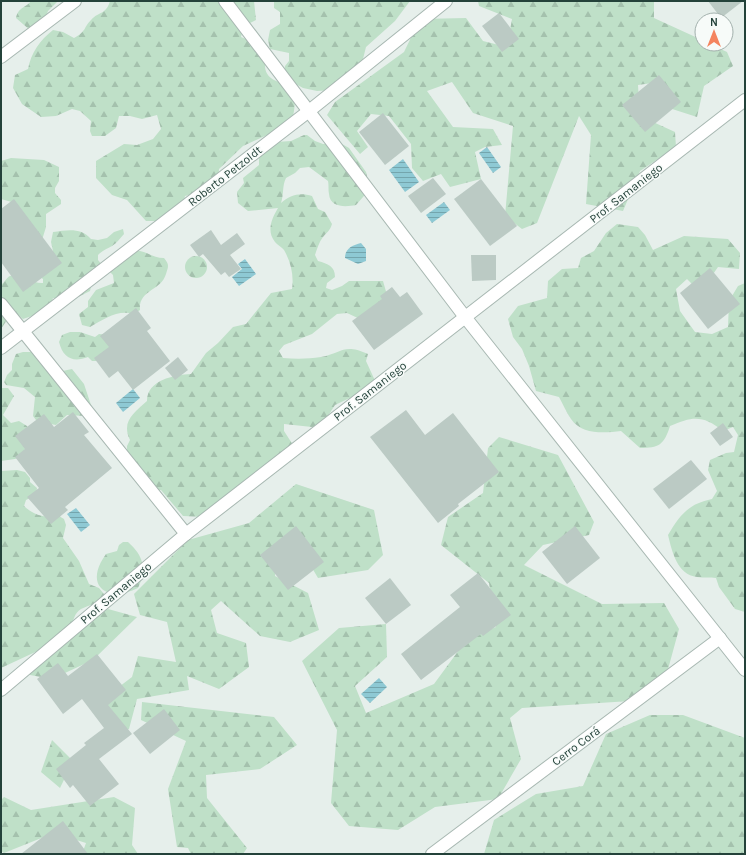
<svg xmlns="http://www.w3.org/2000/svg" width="746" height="855" font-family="Karla,sans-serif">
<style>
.forest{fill:url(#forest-firs)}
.water{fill:url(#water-rules)}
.building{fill:#bbcac4}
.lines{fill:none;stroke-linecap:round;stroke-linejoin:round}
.minor-casing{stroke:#a8b8b2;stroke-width:14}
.minor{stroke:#fff;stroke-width:12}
.labels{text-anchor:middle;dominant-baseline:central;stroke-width:3;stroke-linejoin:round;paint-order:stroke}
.street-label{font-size:12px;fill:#24423a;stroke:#f7fbf9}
</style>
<defs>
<pattern id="forest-firs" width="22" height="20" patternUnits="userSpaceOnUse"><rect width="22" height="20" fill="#bfe0c8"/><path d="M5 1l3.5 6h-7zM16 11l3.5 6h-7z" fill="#a4c1ad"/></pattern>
<pattern id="water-rules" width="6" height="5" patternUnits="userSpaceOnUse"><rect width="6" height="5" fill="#8ec9d4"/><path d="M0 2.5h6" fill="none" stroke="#74a5ad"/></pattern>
</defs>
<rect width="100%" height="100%" fill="#e6efeb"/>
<!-- forest -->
<g class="forest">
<path d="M31,1H58L48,11L45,19L31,31L16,18C18,7 26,8 31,1Z"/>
<path d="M110,1H254L256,20L244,26L241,37L255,43L266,57C261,79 275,81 293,87C296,101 295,110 291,124L243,146L219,169L218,183L197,193L185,196L183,205L172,221H146L127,200L112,195L96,178V161L124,144L137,145L153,139L161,129L157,115L142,119L130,116H119L116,128L105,136H92L90,131L91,121L80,111L72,109L56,116L41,117L22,104L13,88L15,75L28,69C31,53 40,40 53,30L63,32L74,38C87,31 83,28 91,20C99,11 106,15 110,1Z"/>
<path d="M274,1H410L395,21L366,47L361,67L333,90L317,91L303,88L283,77L285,66L289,61V53L270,49L268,40L270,30L280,24V12L274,8Z"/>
<path d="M478,1H654V18L702,40V44H710L727,52L733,66L704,86L697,117L669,108L652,83L638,85L640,116L675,132L676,147L640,171L623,211L586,204L591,135L579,116L537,223L522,229L505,216L513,126L473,113L452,82L427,91L453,127L493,129L502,145L485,147L475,152L481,179L450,187L441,174L423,181L412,168L411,144L389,116L371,114L357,131L368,147L360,154L327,115L335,102L404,52L420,19L466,18L483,41L507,47L512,19L479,6Z"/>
<path d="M304,135H307L315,141L323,144H342L349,148L366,172L370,189L356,205C346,207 330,208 329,194C328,190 329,186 328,181L309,167L300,168L295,173L286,178C282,186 284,194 281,203C290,195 300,192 312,196L318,209L325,212L332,224C330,231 327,232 323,237C319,242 317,249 315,255L318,261C328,264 335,266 335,277L327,283L326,288L332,290L342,286L349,281H383L387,295L362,320L347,313L337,314L312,334L284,345L279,351L283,358C296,359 308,359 321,357C343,353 343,343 368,354L366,361L377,385L335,405L322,425L312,427L284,424V431L295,448L256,488L245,492L205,517L183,516L161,490L153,491L127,458V446L130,440C121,421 134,413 147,401C147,380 174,375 191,374L206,353L218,343L233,327L246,324L271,293L292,289C294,276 291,262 284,250C282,247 277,245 275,242C266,231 272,218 278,208L248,211L238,203L237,192L244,183L243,178L259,165V155L276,142L291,141Z"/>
<path d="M11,158L44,160L59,167V181L55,188V193L61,200V204L46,214V227L42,240L15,203L1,199V161Z"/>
<path d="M617,224L638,227L645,235L653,250L684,236L728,239L740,253L739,269L718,267L709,280L697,289L687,279L676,289L680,311L695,332L712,334L728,327L729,301L738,286L745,283V612L735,609L719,587L716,578C710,577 703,578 697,577C677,575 672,551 668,535C680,515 688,504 712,499L717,491L708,470L710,460L726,453L734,452L738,435L733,427L723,431C703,415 693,416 670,426C664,445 659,448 640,448L621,431C604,433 582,435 571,419C566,412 563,404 559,397L536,391L529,366L522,349L513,337L508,319L518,306L547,298L548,281L562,269L578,268L581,258L594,251L606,233Z"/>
<path d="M123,229L124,234C120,238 117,243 112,246C107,249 103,250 98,255V260L103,266L92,283L90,291L74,299L53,298C49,311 35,315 23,319L17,314L9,317L1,329V285C5,282 7,277 10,276C21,272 32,284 43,283V279L37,275L53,251L51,242L53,232C67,230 81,227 91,239L98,240L107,238L114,232Z"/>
<path d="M140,251C149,253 154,258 164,258C170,265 168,267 166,274C161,291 138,290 140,310L134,314C118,309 104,319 90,327L82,325L79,314L88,307V301L96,290L114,283L113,275L109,271L122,252Z"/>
<circle cx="196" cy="267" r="11"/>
<path d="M70,332H80L95,337L99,334L108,335L117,344L102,361H92L88,357C73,363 63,358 59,342L62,335Z"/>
<path d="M23,352H35L58,372L72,369L84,384L93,411L85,416L67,415L56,425C48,424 44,420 36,420L33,416L35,397L24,388L6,385L4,382L7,375L12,370V364L16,354Z"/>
<path d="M1,388H8L14,396L3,415L11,423L19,421L27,426L31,435L22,456L15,459L1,461Z"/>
<path d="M499,437L558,455L594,522L589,535L543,545L524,565L602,604L664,603L679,629L667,673L630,701L522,708L510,718L521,759L498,799L435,807L398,830L349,826L331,803L337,730L302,661L339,628L386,624L387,657L355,686L366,713L434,684L467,639L496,627L489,583L441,545L448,517L483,493L488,448Z"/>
<path d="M17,470L25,472L30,478V482L37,488L36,495L26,500L24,506C35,516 45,518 59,516L64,519L66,525L63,538L79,561L89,584L99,588L108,599C99,603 89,605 81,609C74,613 74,621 70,627C63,636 49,639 44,648L1,668V471Z"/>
<path d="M296,484L374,510L383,555L368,570L318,578L295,539L276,547L275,576L308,593L319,630L290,642L260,636L221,601L211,610L217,633L246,643L249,667L219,689L187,676L189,690L137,699L129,729L115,734L103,699L132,677L138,656L176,662L167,622L140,615L134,594L188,540L249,523Z"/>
<path d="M123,542H128C144,556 147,570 138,588C107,603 83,586 106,554L117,551L119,545Z"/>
<path d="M108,609L137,617L93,660L52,679L30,675L26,661Z"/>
<path d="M142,702L274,717L297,745L260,769L206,775L207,798L247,848L243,854H191L188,848L177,847L168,789L186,741L141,720Z"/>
<path d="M650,715H683L745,738V854H484L494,820L536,794L583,786L606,734Z"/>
<path d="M52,740L73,761L60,788L41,772Z"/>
<path d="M4,797L31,810L114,797L135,808L132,845L138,854H82L86,843L54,833L4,853L1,851V800Z"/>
</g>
<!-- water -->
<g class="water">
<path d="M487,147L501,167L493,173L479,153Z"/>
<path d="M403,159L419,182L405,192L389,170Z"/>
<path d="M444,202L450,210L432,223L426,215Z"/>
<path d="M361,243L366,249V261L358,264L345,258C345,248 353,245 361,243Z"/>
<path d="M245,259L256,274L239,286L232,277L242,269L238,264Z"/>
<path d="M133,389L140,398L123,412L116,403Z"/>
<path d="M76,508L90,525L81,532L67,514Z"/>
<path d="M379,678L387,687L370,703L361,694Z"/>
</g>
<!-- building -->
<g class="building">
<path d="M708,1H743L721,18Z"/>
<path d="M499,13L519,39L502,52L482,26Z"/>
<path d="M659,75L681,102L645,132L622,105Z"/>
<path d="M383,113L409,146L385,165L359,132Z"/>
<path d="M433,178L446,194L421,213L408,196Z"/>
<path d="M481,179L517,226L490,246L454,199Z"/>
<path d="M14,199L62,263L23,292L1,262V209Z"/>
<path d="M211,230L221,245L237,233L245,244L230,255L241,269L229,277L225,272L221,275L203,254L199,257L190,245Z"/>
<path d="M471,255H496V280L472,281Z"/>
<path d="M710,268L740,304L708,329L680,293Z"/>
<path d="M392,287L400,297L407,292L423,314L374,350L352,321L382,299L380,296Z"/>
<path d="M136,308L151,328L147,331L170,361L133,390L118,371L109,378L94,358L109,347L100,336Z"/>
<path d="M178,357L188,370L175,380L165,368Z"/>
<path d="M406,410L425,435L453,413L499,472L458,504L459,506L438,523L370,437Z"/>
<path d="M73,412L89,432L84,435L112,468L65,507L68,510L51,524L27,497L39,488L15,457L25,449L15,436L44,414L54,427Z"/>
<path d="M723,423L733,437L720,446L710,433Z"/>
<path d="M691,460L707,479L669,509L653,489Z"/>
<path d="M296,526L324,562L288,590L260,555Z"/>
<path d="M575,526L600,558L567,584L542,552Z"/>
<path d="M478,573L511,615L483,636L481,634L421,680L401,654L460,607L450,595Z"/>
<path d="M390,578L411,605L386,624L365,598Z"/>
<path d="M97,654L126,690L108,705L132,734L99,759L119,784L90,806L73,785L70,788L56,769L86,745L84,743L104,728L82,699L63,714L37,679L58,663L68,676Z"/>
<path d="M164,709L180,730L150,754L133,733Z"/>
<path d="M63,821L88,854H21Z"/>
</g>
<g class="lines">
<!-- minor casing -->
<g class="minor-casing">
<g id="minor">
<path d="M225,1L465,317L745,670"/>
<path d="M1,57L75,1"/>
<path d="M1,304L186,534"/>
<path d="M1,348L309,111L446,1"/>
<path d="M1,690L186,534L745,100"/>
<path d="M432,854L720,638"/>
</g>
</g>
<!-- minor -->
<use href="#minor" class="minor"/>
</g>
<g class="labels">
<!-- street labels -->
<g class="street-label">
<text transform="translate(225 176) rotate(-38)">Roberto Petzoldt</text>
<text transform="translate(626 193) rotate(-38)">Prof. Samaniego</text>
<text transform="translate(370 391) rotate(-38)">Prof. Samaniego</text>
<text transform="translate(116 593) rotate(-40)">Prof. Samaniego</text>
<text transform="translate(576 746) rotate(-37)">Cerro Corá</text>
</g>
</g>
<!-- border -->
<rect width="746" height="855" fill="none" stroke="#24423a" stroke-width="4"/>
<!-- north arrow -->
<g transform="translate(714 32)"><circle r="19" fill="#f7fbf9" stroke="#a3b1ad"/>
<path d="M0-3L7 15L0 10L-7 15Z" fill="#f4845f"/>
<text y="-6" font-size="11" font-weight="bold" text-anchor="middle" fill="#24423a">N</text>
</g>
</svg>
